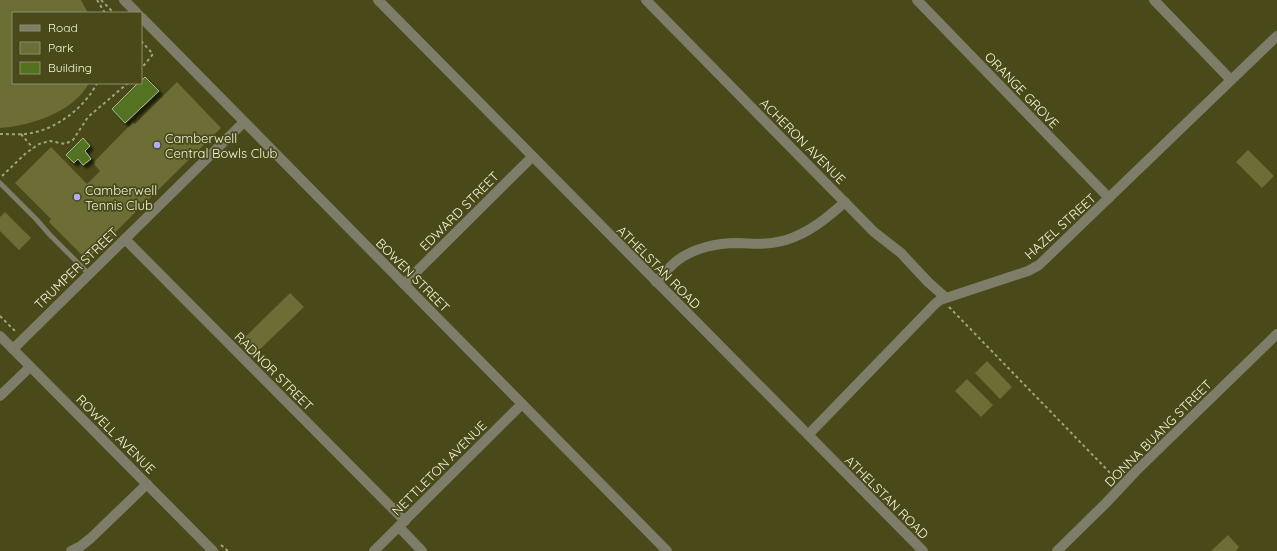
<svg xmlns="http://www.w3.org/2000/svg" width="1277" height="551" font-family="Quicksand,sans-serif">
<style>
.green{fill:#6d6d36}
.building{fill:#527220;stroke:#a5ba8d;filter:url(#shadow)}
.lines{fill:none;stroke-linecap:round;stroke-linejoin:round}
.path{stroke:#a3a380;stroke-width:2;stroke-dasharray:3 3;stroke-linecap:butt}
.service{stroke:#7d7d69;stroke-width:5}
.minor{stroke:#7d7d69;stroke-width:10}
.tertiary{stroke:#7d7d69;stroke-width:10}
.poi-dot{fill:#b4acf9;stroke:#49491a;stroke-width:1.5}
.labels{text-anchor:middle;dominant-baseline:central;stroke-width:3.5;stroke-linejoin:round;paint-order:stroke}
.street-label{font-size:13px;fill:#f4f5dc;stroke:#49491a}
.poi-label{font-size:13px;fill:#f4f5dc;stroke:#49491a;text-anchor:start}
</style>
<defs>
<filter id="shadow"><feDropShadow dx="3.5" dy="3.5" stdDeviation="1" flood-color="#0009"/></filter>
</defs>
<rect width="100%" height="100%" fill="#49491a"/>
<!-- green -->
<g class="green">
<path d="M0,0H81L88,13H13V83H89C74,112 30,126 0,128Z"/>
<path d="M177,82L221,128L87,260L49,222L51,219L15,183L51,147L87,184L100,171L93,163L133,122L135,124Z"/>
<path d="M1248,150L1274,176L1262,188L1236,162Z"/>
<path d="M5,212L31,238L19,250L0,231V217Z"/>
<path d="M290,293L304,307L255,354L241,341Z"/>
<path d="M987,361L1012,387L1000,399L975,373Z"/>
<path d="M967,379L993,405L981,417L955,391Z"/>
<path d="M1228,535L1239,547L1236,551H1211Z"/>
</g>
<!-- building -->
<g class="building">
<path d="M145,77L159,91L125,123L112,109L138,83H141V81Z"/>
<path d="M83,138L90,146L85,151L91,159L83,165L78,159L74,163L66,155Z"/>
</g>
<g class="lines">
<!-- path -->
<g class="path">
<path d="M97,0L105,13"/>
<path d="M101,0L114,13"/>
<path d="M141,41L153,54L141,69"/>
<path d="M0,134C10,134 21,135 31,133C57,129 86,106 97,83"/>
<path d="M21,134L33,148"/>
<path d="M2,176L26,153L39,144L50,141L65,144L73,140L88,117L128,83"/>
<path d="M949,307L1116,479"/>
<path d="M0,316L16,332"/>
<path d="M221,545L228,551"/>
</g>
<!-- service -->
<path class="service" d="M0,183L36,219L50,235L89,274"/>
<!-- minor -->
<g class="minor">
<path d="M378,0L923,551"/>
<path d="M646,0L874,232L901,253L928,282L945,297"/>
<path d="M917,0L1109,198"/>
<path d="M1154,0L1231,80"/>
<path d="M125,239L405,521"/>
<path d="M656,282C663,275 670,266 678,260C694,248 717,243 737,243C753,244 769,245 786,240C809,233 827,218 845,202"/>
<path d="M404,284L532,157"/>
<path d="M0,336L213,551"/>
<path d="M13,349L244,122"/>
<path d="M0,396L30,367"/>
<path d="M808,435L935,304L940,300L1028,271L1039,265L1277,36"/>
<path d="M399,527L422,551"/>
<path d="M71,551L81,546L91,538L147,484"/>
<path d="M374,551L522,404"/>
<path d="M1057,551L1106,503L1136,471L1277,334"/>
</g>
<!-- tertiary -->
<g class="tertiary">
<path d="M124,0L137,13"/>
<path d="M141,17L667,551"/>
</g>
</g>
<!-- markers -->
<g class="poi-dot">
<circle cx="157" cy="145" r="4"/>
<circle cx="77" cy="197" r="4"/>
</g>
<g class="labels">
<!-- street labels -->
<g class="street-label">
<text transform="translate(1022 90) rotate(46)">ORANGE GROVE</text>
<text transform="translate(803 141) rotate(45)">ACHERON AVENUE</text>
<text transform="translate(459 211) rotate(-45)">EDWARD STREET</text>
<text transform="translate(1060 226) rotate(-42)">HAZEL STREET</text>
<text transform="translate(659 267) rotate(45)">ATHELSTAN ROAD</text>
<text transform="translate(76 268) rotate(-44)">TRUMPER STREET</text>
<text transform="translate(413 275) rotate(45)">BOWEN STREET</text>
<text transform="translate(274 371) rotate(45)">RADNOR STREET</text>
<text transform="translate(1158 433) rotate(-45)">DONNA BUANG STREET</text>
<text transform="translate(116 434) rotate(45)">ROWELL AVENUE</text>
<text transform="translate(439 468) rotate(-45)">NETTLETON AVENUE</text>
<text transform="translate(887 497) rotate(45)">ATHELSTAN ROAD</text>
</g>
<!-- poi labels -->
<g class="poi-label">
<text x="165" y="138">Camberwell<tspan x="165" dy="15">Central Bowls Club</tspan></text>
<text x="85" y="190">Camberwell<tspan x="85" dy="15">Tennis Club</tspan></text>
</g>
</g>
<!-- legend -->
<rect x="12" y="12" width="130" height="72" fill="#49491a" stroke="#8d8e68"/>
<rect x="20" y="25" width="20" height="6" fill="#7d7d69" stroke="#8d8e68"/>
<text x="48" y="32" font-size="12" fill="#f4f5dc">Road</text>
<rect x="20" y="42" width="20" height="12" fill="#6d6d36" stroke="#8d8e68"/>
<text x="48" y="52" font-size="12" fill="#f4f5dc">Park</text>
<rect x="20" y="62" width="20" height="12" fill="#527220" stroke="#8d8e68"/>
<text x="48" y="72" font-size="12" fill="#f4f5dc">Building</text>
</svg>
